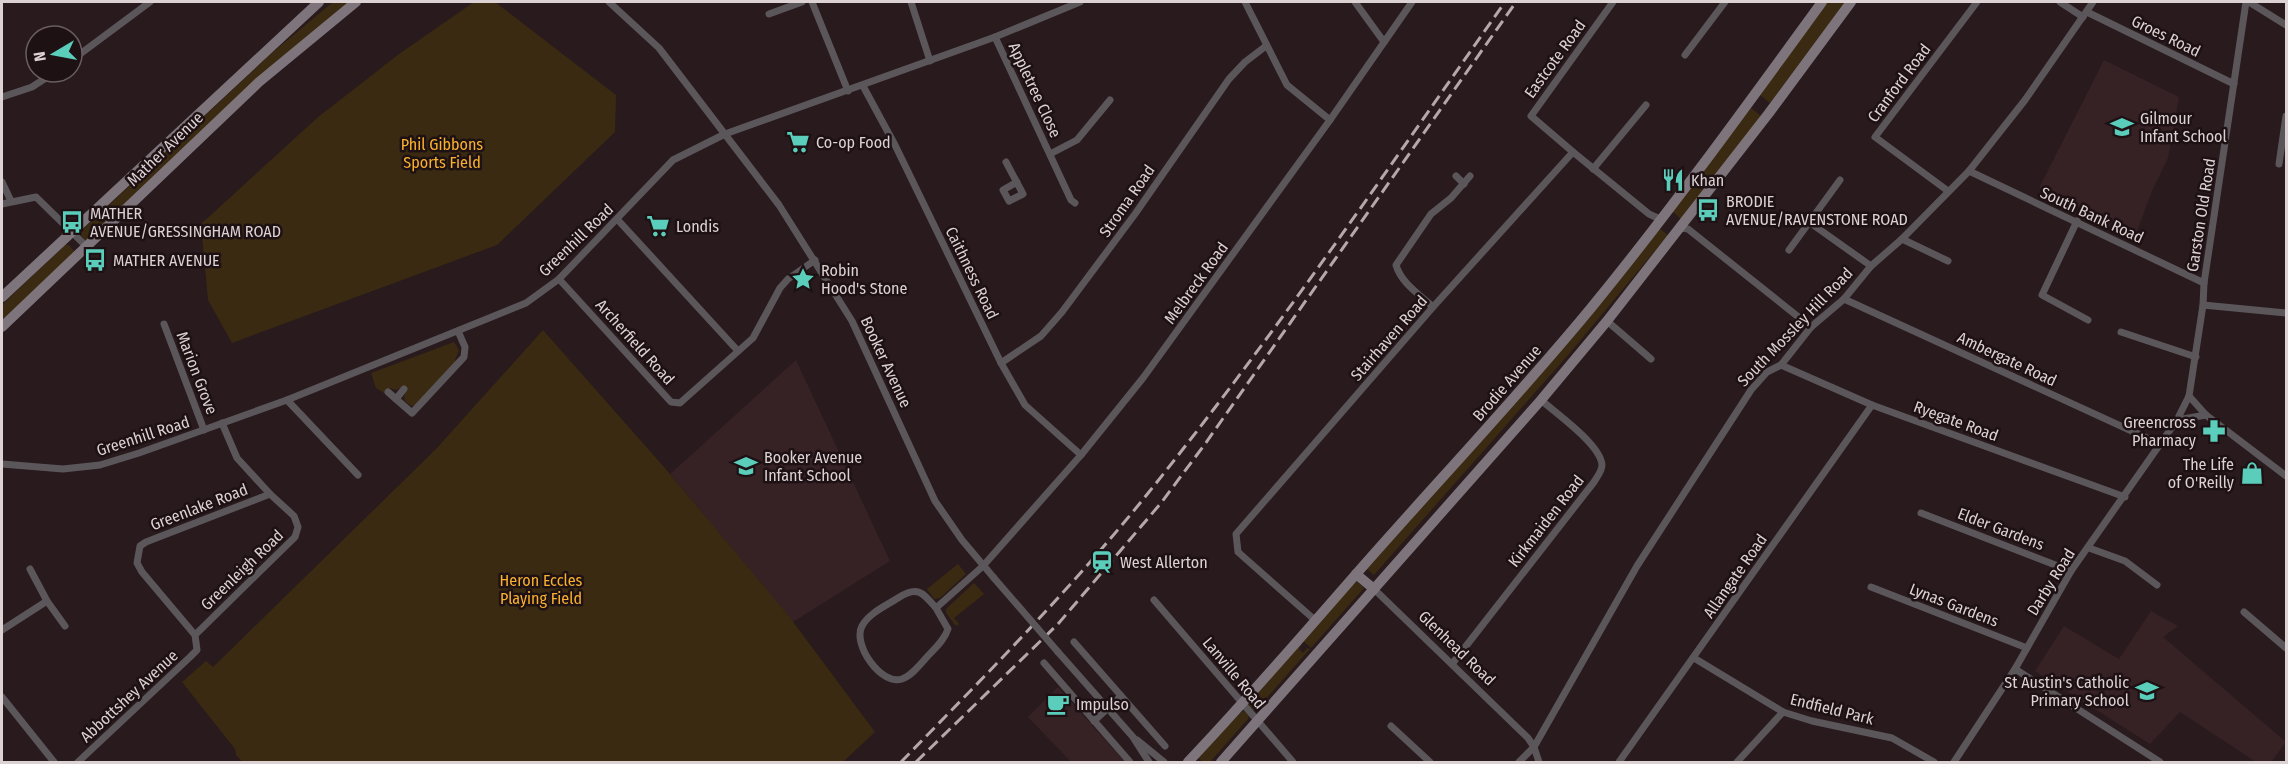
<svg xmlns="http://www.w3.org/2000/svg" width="2288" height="764" font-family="'Fira Sans Condensed',sans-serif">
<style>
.built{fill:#362125}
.green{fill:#3a2a11}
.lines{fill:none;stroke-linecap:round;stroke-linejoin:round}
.street{stroke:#5b565a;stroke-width:7}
.secondary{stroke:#7e757c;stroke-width:10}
.rail{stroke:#b4a8aa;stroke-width:3;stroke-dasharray:12 6;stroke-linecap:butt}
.street-bridge{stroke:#5b565a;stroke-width:7}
.labels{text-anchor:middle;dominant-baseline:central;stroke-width:5;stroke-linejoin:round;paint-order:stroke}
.street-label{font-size:16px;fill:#dcd1d3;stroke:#1e1114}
.poi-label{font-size:16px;fill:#dcd1d3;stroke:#1e1114;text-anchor:start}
.park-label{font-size:16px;fill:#fab12d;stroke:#1e1114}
</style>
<rect width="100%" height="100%" fill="#281a1d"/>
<!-- built -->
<g class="built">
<path d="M2104,60L2179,97L2168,158L2152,191L2136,234L2039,188Z"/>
<path d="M796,360L890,561L793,622L670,474Z"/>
<path d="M2151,611L2178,626L2163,637L2286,742L2271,762H2256L2180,712L2150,744L2035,671L2064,626L2119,659Z"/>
<path d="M1058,687L1125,762H1071L1028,717Z"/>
</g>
<!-- green -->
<g class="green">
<path d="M333,2H352L86,241L79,233L272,53Z"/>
<path d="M474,2H495L616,95L615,132L497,245L232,343L208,300L201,224L317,118L399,54Z"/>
<path d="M1827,2H1845L1770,103L1760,95Z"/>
<path d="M1751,108L1761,116L1681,219L1672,211Z"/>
<path d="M1659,228L1668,235L1569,354L1374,575L1366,568Z"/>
<path d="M65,245H69L75,252L2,320V305Z"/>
<path d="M543,330L664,467L788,615L875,732L843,762H243L236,755L235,749L182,682L206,661L213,667L436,449Z"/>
<path d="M454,342L459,350L455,360L456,362L416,405L411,406L405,401L404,396L408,389L404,385L397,390L389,388L384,393L376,388L371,373Z"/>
<path d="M958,564L966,574L940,598L934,599L927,589Z"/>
<path d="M1355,580L1364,588L1311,648L1302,640Z"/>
<path d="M974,583L984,594L954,618L959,624L956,626L946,613V609Z"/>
<path d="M1301,642L1302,644L1299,649L1303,653L1307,648L1310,649L1256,710H1253L1248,704Z"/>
<path d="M1243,710L1249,716L1248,719L1210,762H1202L1198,757Z"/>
</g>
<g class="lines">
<!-- street -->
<g class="street">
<path d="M609,2L659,48L779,205L852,321L935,501L962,540L994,578"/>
<path d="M812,2L848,91"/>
<path d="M911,2L930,61"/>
<path d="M1245,2L1287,85L1330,120"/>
<path d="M1355,2L1384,42"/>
<path d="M2060,2L2083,17"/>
<path d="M2249,2L2286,25"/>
<path d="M2087,12L2234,84"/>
<path d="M769,14L802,2"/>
<path d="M995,37L1071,200L1075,203"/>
<path d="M1685,55L1725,2"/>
<path d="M72,60L150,2"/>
<path d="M863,86L895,145L1001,363L1025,405L1081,455"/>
<path d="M2,97L32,87L55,72"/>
<path d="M1573,152L1531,116L1613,2"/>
<path d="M1050,154L1077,140L1110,100"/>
<path d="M1006,162L1023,194L1009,201L1003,190L1017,182"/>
<path d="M2279,164L2286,116"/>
<path d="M1593,169L1646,105"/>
<path d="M1969,171L2204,283"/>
<path d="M1456,176L1464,184"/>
<path d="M2,182L11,201"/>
<path d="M1948,191L1875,137L1977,2"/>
<path d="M2,204L36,197L86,246"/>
<path d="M617,219L738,351"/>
<path d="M2077,221L2042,295L2088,320"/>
<path d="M1809,222L1871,266"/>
<path d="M1681,228L1688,229L1811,327"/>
<path d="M1902,239L1948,261"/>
<path d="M1789,250L1840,180"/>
<path d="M559,279L671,402L680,403L753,338L780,288L788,279L815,260"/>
<path d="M1844,299L2160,444"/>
<path d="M2203,305L2286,313"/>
<path d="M1433,307C1420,295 1401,283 1396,265L1431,214L1451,198L1470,176"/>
<path d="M1607,321L1651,359"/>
<path d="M164,324L204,430"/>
<path d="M2121,332L2196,357"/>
<path d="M1001,363L1041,336L1062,312L1135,214L1229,79L1245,62L1266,46"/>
<path d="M1781,365L1872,405L2125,497"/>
<path d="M388,392L412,413L464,357L465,347L458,331"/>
<path d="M2189,396L2206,415L2286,476"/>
<path d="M396,399L404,389"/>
<path d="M287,400L358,475"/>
<path d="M2177,420L2206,415"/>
<path d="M2,464L63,469L100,465L139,453L287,400L526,303L559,279L673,160L725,134L995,37L1080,2"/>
<path d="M1921,513L2071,571"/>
<path d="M2089,548L2125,561L2157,585"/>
<path d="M30,569L47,601L65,626"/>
<path d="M1871,587L2027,648"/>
<path d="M1374,589L1528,738L1534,747L1539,762"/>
<path d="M1154,600L1293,762"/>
<path d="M936,608C923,593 918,585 898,598C887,605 869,613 862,626C852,644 881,686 902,679C911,676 919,666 926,658C934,649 944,641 948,629L936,608L983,566L1081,455L1143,378L1330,120L1412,2"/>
<path d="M2244,612L2286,648"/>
<path d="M1316,621L1238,552L1236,534L1433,307L1573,152L1649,214L1660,219"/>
<path d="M2,630L47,601"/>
<path d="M195,635L142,572L137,563L140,546L146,542L270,494"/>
<path d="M1074,642L1165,746"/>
<path d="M1058,652L1133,737L1149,762"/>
<path d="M1694,658L1783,712L1812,721L1892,738L1934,762"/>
<path d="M1044,663L1130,762"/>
<path d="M1452,664L1594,482C1597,477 1602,471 1602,465C1601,445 1557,414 1541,400"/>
<path d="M2015,669L2160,762"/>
<path d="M2,697L54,762"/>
<path d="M1094,721L1121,696"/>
<path d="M1391,726L1430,762"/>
<path d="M1137,740L1164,762"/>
<path d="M78,762L190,657L197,650L195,635L295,537L298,527L294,516L270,494L237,458L222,423"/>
<path d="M1519,762L1534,747L1637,566L1751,390L1767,372L1781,365L1811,327L1844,299L1871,266L1902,239L1969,171L2025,100L2093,2"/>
<path d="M1619,762L1872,405"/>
<path d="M1737,762L1783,712"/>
<path d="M1954,762L2015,669L2071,571L2177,420L2189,396L2203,305L2204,283L2246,2"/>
</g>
<!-- secondary -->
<g class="secondary">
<path d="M2,297L319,2"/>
<path d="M2,327L259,82L356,2"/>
<path d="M1356,574L1374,589"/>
<path d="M1188,762C1246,701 1301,637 1357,573C1435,484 1516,399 1591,308C1672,209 1747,105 1822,2"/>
<path d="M1221,762L1541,400L1607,321L1769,113L1851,2"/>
</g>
<!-- rail -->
<g class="rail">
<path d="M901,762C986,675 1072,588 1149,492C1275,335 1389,167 1505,2"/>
<path d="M916,762L1058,624L1161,503L1205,444L1516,2"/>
</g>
<!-- street-bridge -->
<path class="street-bridge" d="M994,578L1058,652"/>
</g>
<!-- icons -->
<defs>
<g id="school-bare" transform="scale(1.8)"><path d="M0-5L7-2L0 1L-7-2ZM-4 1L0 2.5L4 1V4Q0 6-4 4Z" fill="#5bcebb" stroke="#1e1114" stroke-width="2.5" paint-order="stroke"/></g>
<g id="supermarket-bare" transform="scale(1.8)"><path d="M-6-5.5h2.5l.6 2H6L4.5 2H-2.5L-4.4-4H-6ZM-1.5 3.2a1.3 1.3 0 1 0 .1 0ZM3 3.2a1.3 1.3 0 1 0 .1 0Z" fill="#5bcebb" stroke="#1e1114" stroke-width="2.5" paint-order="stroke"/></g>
<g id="restaurant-bare" transform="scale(1.8)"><path d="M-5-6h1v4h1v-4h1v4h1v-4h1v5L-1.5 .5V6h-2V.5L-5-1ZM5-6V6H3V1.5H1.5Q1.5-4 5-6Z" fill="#5bcebb" stroke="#1e1114" stroke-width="2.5" paint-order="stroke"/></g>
<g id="bus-bare" transform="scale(1.8)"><path d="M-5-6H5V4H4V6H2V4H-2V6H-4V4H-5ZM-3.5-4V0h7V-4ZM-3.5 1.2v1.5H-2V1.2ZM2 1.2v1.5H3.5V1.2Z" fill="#5bcebb" stroke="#1e1114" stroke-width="2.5" paint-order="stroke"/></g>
<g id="sight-bare" transform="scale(1.8)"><path d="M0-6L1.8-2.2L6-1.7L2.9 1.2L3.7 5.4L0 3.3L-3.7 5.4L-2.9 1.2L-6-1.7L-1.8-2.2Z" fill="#5bcebb" stroke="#1e1114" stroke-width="2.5" paint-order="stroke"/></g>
<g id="pharmacy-bare" transform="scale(1.8)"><path d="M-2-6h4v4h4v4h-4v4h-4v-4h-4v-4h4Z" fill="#5bcebb" stroke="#1e1114" stroke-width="2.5" paint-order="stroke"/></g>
<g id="shop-bare" transform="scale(1.8)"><path d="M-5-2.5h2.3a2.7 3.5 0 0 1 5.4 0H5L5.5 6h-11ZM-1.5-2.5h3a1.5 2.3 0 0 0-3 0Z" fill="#5bcebb" stroke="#1e1114" stroke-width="2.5" paint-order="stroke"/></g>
<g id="station-bare" transform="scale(1.8)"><path d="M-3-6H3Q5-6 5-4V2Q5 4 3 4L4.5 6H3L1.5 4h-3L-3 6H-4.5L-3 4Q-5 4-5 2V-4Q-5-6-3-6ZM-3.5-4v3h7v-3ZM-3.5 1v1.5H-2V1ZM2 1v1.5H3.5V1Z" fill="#5bcebb" stroke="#1e1114" stroke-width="2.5" paint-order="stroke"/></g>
<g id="cafe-bare" transform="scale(1.8)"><path d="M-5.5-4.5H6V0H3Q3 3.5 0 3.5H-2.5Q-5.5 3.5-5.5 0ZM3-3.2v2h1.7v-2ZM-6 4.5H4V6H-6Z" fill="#5bcebb" stroke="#1e1114" stroke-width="2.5" paint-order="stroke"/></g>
</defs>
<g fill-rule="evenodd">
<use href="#school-bare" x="2122" y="127"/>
<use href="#supermarket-bare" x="798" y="142"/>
<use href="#restaurant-bare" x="1673" y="180"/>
<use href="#bus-bare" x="1708" y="210"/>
<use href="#bus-bare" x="72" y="222"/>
<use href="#supermarket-bare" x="658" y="226"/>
<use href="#bus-bare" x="95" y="260"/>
<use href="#sight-bare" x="803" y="279"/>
<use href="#pharmacy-bare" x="2214" y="431"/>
<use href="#school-bare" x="746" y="466"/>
<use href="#shop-bare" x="2252" y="473"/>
<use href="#station-bare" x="1102" y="562"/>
<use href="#school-bare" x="2147" y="691"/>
<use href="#cafe-bare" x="1058" y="704"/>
</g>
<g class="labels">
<!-- street labels -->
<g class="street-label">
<text transform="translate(2166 36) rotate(26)">Groes Road</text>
<text transform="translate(1555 59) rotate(-54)">Eastcote Road</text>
<text transform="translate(1899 83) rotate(-53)">Cranford Road</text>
<text transform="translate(1035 90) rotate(65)">Appletree Close</text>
<text transform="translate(165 149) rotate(-44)">Mather Avenue</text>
<text transform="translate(1127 201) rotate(-55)">Stroma Road</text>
<text transform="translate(2092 215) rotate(25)">South Bank Road</text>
<text transform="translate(2201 215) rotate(-81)">Garston Old Road</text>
<text transform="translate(576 240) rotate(-44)">Greenhill Road</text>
<text transform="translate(972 273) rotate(64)">Caithness Road</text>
<text transform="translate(1196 283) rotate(-54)">Melbreck Road</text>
<text transform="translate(1795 327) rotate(-46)">South Mossley Hill Road</text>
<text transform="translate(1389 338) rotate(-49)">Stairhaven Road</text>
<text transform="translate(635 342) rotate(48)">Archerfield Road</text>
<text transform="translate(2007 359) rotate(25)">Ambergate Road</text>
<text transform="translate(886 362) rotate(65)">Booker Avenue</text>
<text transform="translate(197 373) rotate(69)">Marion Grove</text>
<text transform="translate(1507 383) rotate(-49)">Brodie Avenue</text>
<text transform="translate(1956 421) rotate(20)">Ryegate Road</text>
<text transform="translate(143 436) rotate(-18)">Greenhill Road</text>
<text transform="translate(199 507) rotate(-21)">Greenlake Road</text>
<text transform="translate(1546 521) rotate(-52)">Kirkmaiden Road</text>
<text transform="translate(2001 529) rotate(21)">Elder Gardens</text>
<text transform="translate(242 570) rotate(-44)">Greenleigh Road</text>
<text transform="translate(1735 576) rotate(-55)">Allangate Road</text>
<text transform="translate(2051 582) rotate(-58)">Darby Road</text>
<text transform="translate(1954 605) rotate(21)">Lynas Gardens</text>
<text transform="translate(1457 648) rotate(44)">Glenhead Road</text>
<text transform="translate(1234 673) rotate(50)">Lanville Road</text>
<text transform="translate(129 696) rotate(-43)">Abbottshey Avenue</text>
<text transform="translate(1832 709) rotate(14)">Endfield Park</text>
</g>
<!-- poi labels -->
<g class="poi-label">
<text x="2140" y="118">Gilmour<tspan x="2140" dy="18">Infant School</tspan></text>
<text x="816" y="142">Co-op Food</text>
<text x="1691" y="180">Khan</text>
<text x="1726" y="201">BRODIE<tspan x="1726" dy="18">AVENUE/RAVENSTONE ROAD</tspan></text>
<text x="90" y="213">MATHER<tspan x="90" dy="18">AVENUE/GRESSINGHAM ROAD</tspan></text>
<text x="676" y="226">Londis</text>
<text x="113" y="260">MATHER AVENUE</text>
<text x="821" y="270">Robin<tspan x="821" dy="18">Hood's Stone</tspan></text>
<text x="2196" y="422" text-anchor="end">Greencross<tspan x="2196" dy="18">Pharmacy</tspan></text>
<text x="764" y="457">Booker Avenue<tspan x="764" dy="18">Infant School</tspan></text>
<text x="2234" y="464" text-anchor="end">The Life<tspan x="2234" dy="18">of O'Reilly</tspan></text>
<text x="1120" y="562">West Allerton</text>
<text x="2129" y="682" text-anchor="end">St Austin's Catholic<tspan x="2129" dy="18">Primary School</tspan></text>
<text x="1076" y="704">Impulso</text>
</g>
<!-- park labels -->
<g class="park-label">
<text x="442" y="144">Phil Gibbons<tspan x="442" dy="18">Sports Field</tspan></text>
<text x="541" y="580">Heron Eccles<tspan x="541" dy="18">Playing Field</tspan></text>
</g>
</g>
<!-- border -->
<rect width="2288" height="764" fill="none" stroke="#dcd1d3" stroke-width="6"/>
<!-- north arrow -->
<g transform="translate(54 54) rotate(260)"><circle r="28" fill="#1e1114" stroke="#6a5e60" stroke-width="1.5"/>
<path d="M0-4.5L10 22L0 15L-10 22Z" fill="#5bcebb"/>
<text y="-9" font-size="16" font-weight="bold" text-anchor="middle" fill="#dcd1d3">N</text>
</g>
</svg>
